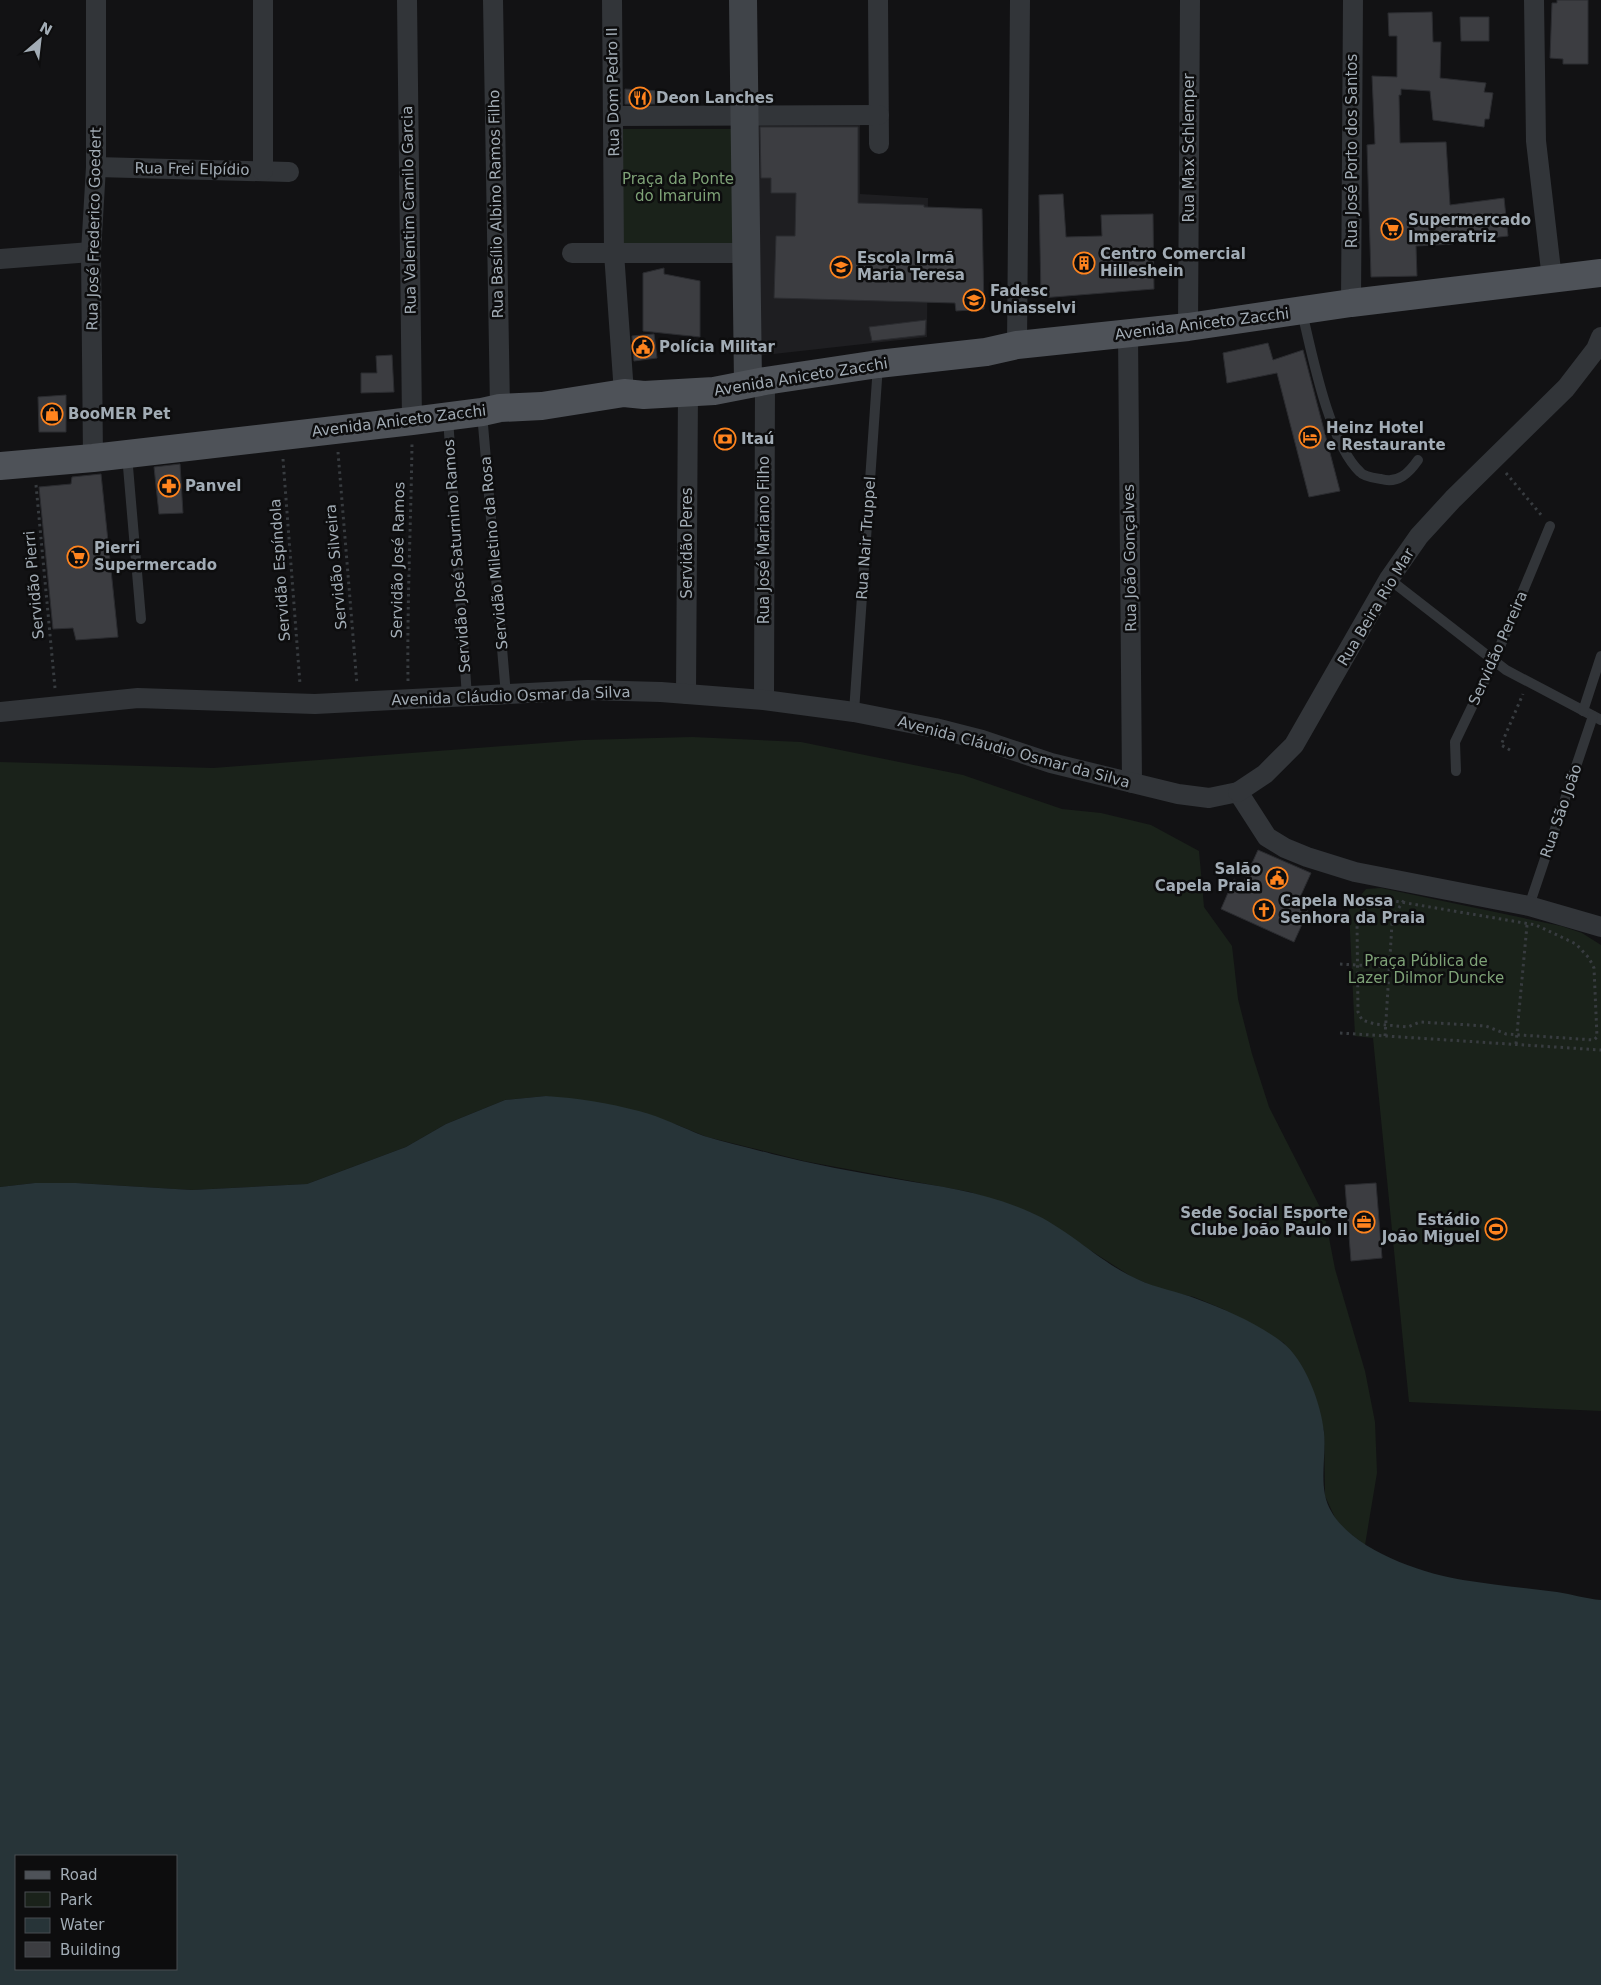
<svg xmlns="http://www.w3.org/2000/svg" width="1601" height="1985" font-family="'DejaVu Sans',sans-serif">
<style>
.built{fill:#1e1e21}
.green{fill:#1a221a}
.water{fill:#273438;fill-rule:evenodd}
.building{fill:#3c3d41;stroke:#2b2c30}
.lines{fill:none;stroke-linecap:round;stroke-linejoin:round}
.path{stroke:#383c40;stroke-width:3;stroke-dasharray:2.5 4;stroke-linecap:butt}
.lane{stroke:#323539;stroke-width:10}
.street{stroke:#323539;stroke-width:20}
.secondary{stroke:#404449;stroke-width:28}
.primary{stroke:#4e5258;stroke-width:28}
.labels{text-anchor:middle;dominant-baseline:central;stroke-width:5;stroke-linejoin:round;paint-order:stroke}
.street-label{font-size:15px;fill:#a2acb5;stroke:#0d0d0e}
.poi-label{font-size:15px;font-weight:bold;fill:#a2acb5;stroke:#0d0d0e;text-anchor:start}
.park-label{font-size:15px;fill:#7ea277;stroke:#0d0d0e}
</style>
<rect width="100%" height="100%" fill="#121214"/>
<!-- built -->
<path class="built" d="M860,120V194L928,198L927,337L755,356L753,121Z"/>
<!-- green -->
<g class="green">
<path d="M620,129H735L736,246L621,247Z"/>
<path d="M692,737L801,742L963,775L1062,809L1101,813L1151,825L1199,851L1204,907L1232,946L1238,999L1252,1054L1269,1107L1325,1217L1335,1269L1365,1371L1375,1422L1377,1473L1365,1545L1338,1524L1325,1496L1324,1430L1284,1343L1223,1309L1194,1297L1162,1290L1132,1277L1032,1213L970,1192L804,1161L707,1137L675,1124L546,1096L505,1100L446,1124L406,1147L307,1184L192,1190L76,1183H35L0,1187V762L213,768L583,740Z"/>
<path d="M1381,888L1561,926L1582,933L1601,945V1411L1409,1402L1373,1038L1355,1036L1349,910L1366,889Z"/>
</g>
<!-- water -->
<path class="water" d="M546,1096C578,1098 608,1103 639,1111C662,1117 683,1128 704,1136C726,1143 750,1148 772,1154C813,1164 854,1172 896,1179C943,1187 985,1192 1030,1212C1069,1229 1099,1262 1137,1279C1158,1289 1177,1291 1197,1299C1225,1309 1258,1324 1282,1342C1305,1360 1321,1403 1324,1432C1326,1452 1321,1475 1325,1495C1335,1545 1419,1573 1463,1580C1494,1585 1526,1588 1557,1592C1572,1594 1586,1599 1601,1600V1985H0V1187L35,1183H76L192,1190L307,1184L406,1147L446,1124L505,1100ZM176,1856V1969H16V1856Z"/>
<!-- building -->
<g class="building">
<path d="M1557,0H1588V64H1563V59L1550,58L1552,3H1557Z"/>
<path d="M1432,12L1433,42H1441L1440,78L1486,83L1484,92L1493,93L1489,119H1485L1484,127L1433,120L1430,91L1401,89V95H1399L1400,143L1446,142L1450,205L1504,198L1508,236L1453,242V244L1416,246L1417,276L1371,277L1367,145L1375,144L1372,76L1397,77V36H1389L1388,13Z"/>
<path d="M1460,17H1489V41H1461Z"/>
<path d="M625,89L660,91V104H625Z"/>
<path d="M760,127H858V203L924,205V207L982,209L984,309L956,311L955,303L774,298L776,236H795L796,193H771V178H761Z"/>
<path d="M1063,194L1066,237L1102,236L1101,215L1153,214L1154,289L1041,298L1039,195Z"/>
<path d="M664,268V274L700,281V337L643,331V273Z"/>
<path d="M926,320L925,335L872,341L869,327Z"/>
<path d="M654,334L657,358L634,361L632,336Z"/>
<path d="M1268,343L1273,360L1303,350L1340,491L1309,497L1277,373L1227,383L1223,353Z"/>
<path d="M392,355L394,392L361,393V373H377L376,356Z"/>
<path d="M66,395V432H39L38,397Z"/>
<path d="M180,464L183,513L159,514L154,467Z"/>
<path d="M101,474L118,637L76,640L73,628L53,629L39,487L71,484L72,477Z"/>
<path d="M1258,850L1311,873L1296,906L1308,911L1294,942L1221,909L1234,879L1243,883Z"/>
<path d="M1376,1183L1382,1258L1351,1261L1345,1185Z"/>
</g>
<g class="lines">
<!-- path -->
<g class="path">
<path d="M338,452L357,685"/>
<path d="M283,459L300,684"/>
<path d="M1506,473L1542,516"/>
<path d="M36,485L55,688"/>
<path d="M408,681C407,602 411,522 412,443"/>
<path d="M1510,750L1501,745L1523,694"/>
<path d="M1377,898L1536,925L1576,944L1589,958L1594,968L1597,1037L1594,1040L1506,1034L1486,1026L1420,1022L1408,1027L1375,1024L1362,1020L1358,1012L1357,921C1360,909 1366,904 1377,898Z"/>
<path d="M1340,964L1389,967"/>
<path d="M1340,1033L1601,1050"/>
<path d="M1385,1036L1392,924L1393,917L1404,900"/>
<path d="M1516,1044L1527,925"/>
</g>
<!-- lane -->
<g class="lane">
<path d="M1302,312C1312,354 1329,443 1360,472C1364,477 1375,478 1381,479C1398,484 1409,473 1418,460"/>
<path d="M482,413L506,695"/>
<path d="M448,418L467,697"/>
<path d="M127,455L141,619"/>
<path d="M1389,579L1506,670L1601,720"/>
<path d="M1583,711L1601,656"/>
<path d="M854,712L878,365"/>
<path d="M1456,771L1455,742L1494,661L1550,526"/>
<path d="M1529,906L1593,716"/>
</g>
<!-- street -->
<g class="street">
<path d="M407,0L412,421"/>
<path d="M493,0L500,408"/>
<path d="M612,0L614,253L624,393"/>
<path d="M878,0L879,144"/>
<path d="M1534,0L1536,141L1552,279"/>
<path d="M613,116L879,115"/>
<path d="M96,167L289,172"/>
<path d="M263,171V0"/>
<path d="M572,253H746"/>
<path d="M0,259L91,252"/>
<path d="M1351,303L1353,0"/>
<path d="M1188,327L1190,0"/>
<path d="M1128,334L1132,783"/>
<path d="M1017,345L1020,0"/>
<path d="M93,458L91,252L96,167V0"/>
<path d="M686,694L688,391"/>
<path d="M764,700L765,381"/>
<path d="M0,712L138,698L315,704L588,690L661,692L764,700L854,712L935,728L982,740L1051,763L1178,794L1209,798L1238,792L1267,837L1285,848L1307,857L1355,872L1529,906L1601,927"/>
<path d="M1238,792L1265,774L1294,745L1389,579L1419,536L1453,499L1566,388L1596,349L1601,337"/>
</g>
<!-- secondary -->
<path class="secondary" d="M743,0L748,383"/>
<!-- primary -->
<path class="primary" d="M0,466L93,458L412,421L482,412L500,408L542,406L624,393L644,395L714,391L765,381L878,364L986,352L1017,345L1188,327L1351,303L1601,273"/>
</g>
<!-- icons -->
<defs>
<g id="restaurant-ring" transform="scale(1.125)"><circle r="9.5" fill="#0d0d0e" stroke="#ff841e" stroke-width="1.5"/><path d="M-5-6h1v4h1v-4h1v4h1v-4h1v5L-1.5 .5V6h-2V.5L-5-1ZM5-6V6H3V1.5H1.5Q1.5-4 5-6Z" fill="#ff841e"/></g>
<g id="supermarket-ring" transform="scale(1.125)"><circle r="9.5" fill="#0d0d0e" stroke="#ff841e" stroke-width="1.5"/><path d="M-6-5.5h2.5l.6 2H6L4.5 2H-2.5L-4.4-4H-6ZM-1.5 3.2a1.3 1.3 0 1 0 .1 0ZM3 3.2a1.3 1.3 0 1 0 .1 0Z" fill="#ff841e"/></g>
<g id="building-ring" transform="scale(1.125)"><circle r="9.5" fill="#0d0d0e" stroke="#ff841e" stroke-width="1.5"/><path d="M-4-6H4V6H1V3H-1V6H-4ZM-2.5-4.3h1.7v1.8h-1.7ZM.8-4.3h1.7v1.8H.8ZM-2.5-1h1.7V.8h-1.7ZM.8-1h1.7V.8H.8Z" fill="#ff841e"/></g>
<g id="school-ring" transform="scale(1.125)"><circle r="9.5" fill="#0d0d0e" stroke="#ff841e" stroke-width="1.5"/><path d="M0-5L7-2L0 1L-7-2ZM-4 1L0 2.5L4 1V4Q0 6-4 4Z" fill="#ff841e"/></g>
<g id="university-ring" transform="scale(1.125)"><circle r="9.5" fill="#0d0d0e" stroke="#ff841e" stroke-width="1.5"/><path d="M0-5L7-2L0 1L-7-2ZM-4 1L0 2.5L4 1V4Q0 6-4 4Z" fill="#ff841e"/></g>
<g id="civic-ring" transform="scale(1.125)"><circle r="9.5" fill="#0d0d0e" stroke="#ff841e" stroke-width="1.5"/><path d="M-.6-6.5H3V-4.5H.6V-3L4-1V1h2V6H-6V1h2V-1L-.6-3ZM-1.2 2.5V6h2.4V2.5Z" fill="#ff841e"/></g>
<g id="shop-ring" transform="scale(1.125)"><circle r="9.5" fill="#0d0d0e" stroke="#ff841e" stroke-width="1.5"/><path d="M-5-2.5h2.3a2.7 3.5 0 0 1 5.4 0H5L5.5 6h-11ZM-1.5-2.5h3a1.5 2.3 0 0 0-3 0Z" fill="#ff841e"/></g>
<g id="hotel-ring" transform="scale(1.125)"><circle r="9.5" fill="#0d0d0e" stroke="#ff841e" stroke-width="1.5"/><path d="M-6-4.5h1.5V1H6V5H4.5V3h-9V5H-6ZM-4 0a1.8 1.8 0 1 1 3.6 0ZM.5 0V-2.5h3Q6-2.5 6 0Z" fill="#ff841e"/></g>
<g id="bank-ring" transform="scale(1.125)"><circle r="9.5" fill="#0d0d0e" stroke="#ff841e" stroke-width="1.5"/><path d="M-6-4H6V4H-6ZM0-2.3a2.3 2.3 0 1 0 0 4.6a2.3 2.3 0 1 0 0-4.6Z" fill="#ff841e"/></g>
<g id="pharmacy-ring" transform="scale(1.125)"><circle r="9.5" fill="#0d0d0e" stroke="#ff841e" stroke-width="1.5"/><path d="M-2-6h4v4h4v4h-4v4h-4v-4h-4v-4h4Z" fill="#ff841e"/></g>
<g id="church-ring" transform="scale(1.125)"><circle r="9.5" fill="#0d0d0e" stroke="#ff841e" stroke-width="1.5"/><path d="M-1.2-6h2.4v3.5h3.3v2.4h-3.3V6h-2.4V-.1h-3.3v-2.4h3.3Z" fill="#ff841e"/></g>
<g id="office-ring" transform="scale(1.125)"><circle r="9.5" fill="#0d0d0e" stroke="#ff841e" stroke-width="1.5"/><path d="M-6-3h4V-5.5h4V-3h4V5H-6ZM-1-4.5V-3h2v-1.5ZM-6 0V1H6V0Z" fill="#ff841e"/></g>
<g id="stadium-ring" transform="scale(1.125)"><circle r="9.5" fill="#0d0d0e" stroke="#ff841e" stroke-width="1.5"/><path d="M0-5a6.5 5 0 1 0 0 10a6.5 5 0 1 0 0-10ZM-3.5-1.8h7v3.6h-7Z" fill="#ff841e"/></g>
</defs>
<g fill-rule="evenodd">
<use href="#restaurant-ring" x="640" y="98"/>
<use href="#supermarket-ring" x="1392" y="229"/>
<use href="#building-ring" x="1084" y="263"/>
<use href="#school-ring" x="841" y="267"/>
<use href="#university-ring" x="974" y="300"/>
<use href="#civic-ring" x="643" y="347"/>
<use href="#shop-ring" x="52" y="414"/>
<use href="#hotel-ring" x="1310" y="437"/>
<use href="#bank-ring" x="725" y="439"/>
<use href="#pharmacy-ring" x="169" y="486"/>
<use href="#supermarket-ring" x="78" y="557"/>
<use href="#civic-ring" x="1277" y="878"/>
<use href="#church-ring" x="1264" y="910"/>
<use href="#office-ring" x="1364" y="1222"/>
<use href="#stadium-ring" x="1496" y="1229"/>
</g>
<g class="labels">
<!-- street labels -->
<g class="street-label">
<text transform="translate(613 92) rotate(-91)">Rua Dom Pedro II</text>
<text transform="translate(1189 148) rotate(-90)">Rua Max Schlemper</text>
<text transform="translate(1352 151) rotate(-90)">Rua José Porto dos Santos</text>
<text transform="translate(192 169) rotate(1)">Rua Frei Elpídio</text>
<text transform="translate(496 204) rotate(-91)">Rua Basílio Albino Ramos Filho</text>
<text transform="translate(409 210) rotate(-91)">Rua Valentim Camilo Garcia</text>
<text transform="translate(94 229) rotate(-89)">Rua José Frederico Goedert</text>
<text transform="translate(1202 324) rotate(-7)">Avenida Aniceto Zacchi</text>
<text transform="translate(801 377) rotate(-9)">Avenida Aniceto Zacchi</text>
<text transform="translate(399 421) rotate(-7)">Avenida Aniceto Zacchi</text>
<text transform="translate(866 538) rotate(-86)">Rua Nair Truppel</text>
<text transform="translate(764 540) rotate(-90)">Rua José Mariano Filho</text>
<text transform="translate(687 543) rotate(-90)">Servidão Peres</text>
<text transform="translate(494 553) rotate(-95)">Servidão Miletino da Rosa</text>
<text transform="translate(457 556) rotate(-94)">Servidão José Saturnino Ramos</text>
<text transform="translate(1130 558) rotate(-91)">Rua João Gonçalves</text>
<text transform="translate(398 560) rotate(-89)">Servidão José Ramos</text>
<text transform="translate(336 567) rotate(-95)">Servidão Silveira</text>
<text transform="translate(280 570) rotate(-94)">Servidão Espíndola</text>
<text transform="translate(34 585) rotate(-95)">Servidão Pierri</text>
<text transform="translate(1376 607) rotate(-59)">Rua Beira Rio Mar</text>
<text transform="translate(1498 648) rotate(-66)">Servidão Pereira</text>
<text transform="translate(511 696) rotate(-2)">Avenida Cláudio Osmar da Silva</text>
<text transform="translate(1014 752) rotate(15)">Avenida Cláudio Osmar da Silva</text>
<text transform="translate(1561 811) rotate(-71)">Rua São João</text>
</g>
<!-- poi labels -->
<g class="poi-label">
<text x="656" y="98">Deon Lanches</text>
<text x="1408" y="220">Supermercado<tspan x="1408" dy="17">Imperatriz</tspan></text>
<text x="1100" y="254">Centro Comercial<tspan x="1100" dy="17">Hilleshein</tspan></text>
<text x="857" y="258">Escola Irmã<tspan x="857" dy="17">Maria Teresa</tspan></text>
<text x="990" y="291">Fadesc<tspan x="990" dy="17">Uniasselvi</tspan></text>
<text x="659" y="347">Polícia Militar</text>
<text x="68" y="414">BooMER Pet</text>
<text x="1326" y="428">Heinz Hotel<tspan x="1326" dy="17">e Restaurante</tspan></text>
<text x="741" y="439">Itaú</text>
<text x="185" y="486">Panvel</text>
<text x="94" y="548">Pierri<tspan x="94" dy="17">Supermercado</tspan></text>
<text x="1261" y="869" text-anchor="end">Salão<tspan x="1261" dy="17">Capela Praia</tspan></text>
<text x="1280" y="901">Capela Nossa<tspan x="1280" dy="17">Senhora da Praia</tspan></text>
<text x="1348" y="1213" text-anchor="end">Sede Social Esporte<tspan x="1348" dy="17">Clube João Paulo II</tspan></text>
<text x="1480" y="1220" text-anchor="end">Estádio<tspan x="1480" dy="17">João Miguel</tspan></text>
</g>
<!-- park labels -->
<g class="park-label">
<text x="678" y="179">Praça da Ponte<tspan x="678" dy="17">do Imaruim</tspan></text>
<text x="1426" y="961">Praça Pública de<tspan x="1426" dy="17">Lazer Dilmor Duncke</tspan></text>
</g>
</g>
<!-- legend -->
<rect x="15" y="1855" width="162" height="115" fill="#0d0d0e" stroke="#494d51"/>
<rect x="25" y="1871" width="25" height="8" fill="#4e5258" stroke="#494d51"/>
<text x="60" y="1880" font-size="15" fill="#a2acb5">Road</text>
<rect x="25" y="1892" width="25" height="15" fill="#1a221a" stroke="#494d51"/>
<text x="60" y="1905" font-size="15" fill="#a2acb5">Park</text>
<rect x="25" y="1918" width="25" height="15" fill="#273438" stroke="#494d51"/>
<text x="60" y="1930" font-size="15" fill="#a2acb5">Water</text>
<rect x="25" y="1942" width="25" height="15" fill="#3c3d41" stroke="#494d51"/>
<text x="60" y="1955" font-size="15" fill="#a2acb5">Building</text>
<!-- north arrow -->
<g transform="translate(40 40) rotate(28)" stroke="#0d0d0e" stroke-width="4" paint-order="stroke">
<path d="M0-4L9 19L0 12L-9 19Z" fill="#a2acb5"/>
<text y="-8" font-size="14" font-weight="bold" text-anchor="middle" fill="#a2acb5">N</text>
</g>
</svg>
